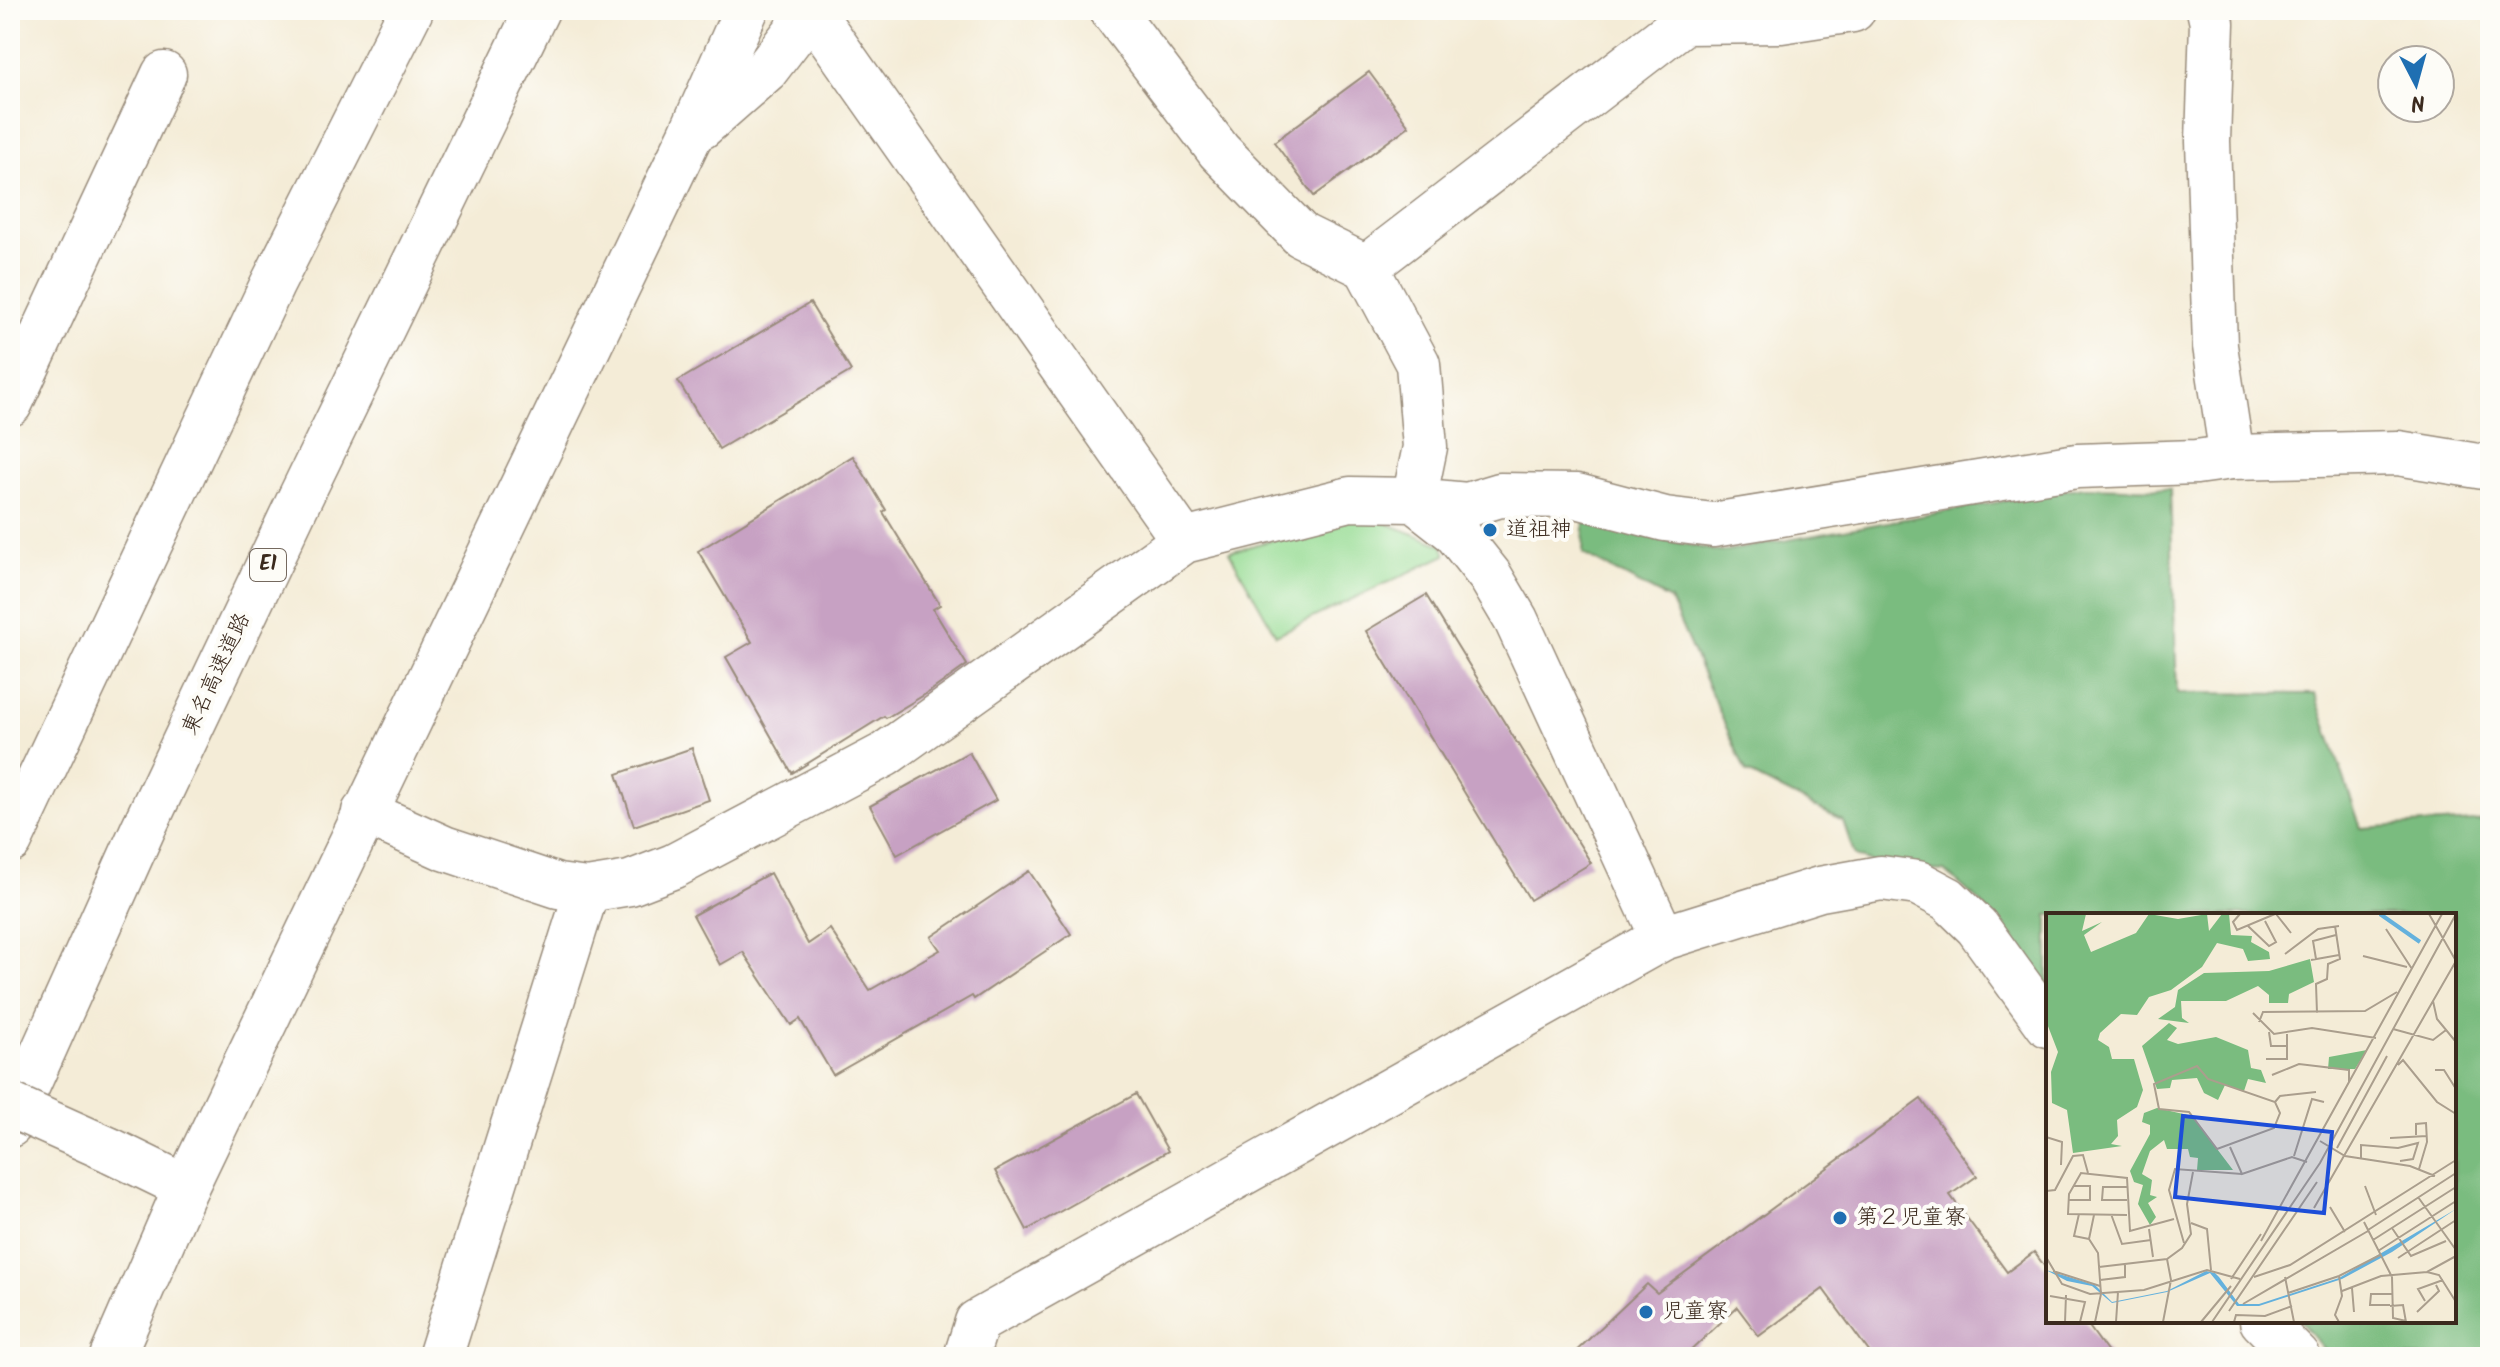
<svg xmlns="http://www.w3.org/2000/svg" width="2500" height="1367" font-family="Kalam,'Klee One',sans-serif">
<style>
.green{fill:#99dd96;stroke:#6a845a;stroke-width:2}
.forest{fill:#7abc7f;stroke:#5a734e;stroke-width:2}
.building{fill:#c7a1c3}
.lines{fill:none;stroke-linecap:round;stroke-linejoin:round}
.minor-casing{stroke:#988b7a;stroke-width:47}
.highway-casing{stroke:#988b7a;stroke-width:47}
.minor{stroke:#fff;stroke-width:44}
.highway{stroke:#fff;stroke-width:44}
.minor-bridge-casing{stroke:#988b7a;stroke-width:47;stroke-linecap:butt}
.minor-bridge{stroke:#fff;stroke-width:44}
.poi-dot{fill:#1f6fb2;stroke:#fdfcf7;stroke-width:3}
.labels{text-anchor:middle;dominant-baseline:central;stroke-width:8;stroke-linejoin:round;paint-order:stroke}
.shield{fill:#fdfcf7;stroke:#75695f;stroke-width:2}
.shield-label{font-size:20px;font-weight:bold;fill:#3b2a1e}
.poi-label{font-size:22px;fill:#3b2a1e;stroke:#fdfcf7;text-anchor:start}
.street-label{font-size:22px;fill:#3b2a1e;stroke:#fdfcf7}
.inset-river{fill:none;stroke:#64b1dd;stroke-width:4}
.inset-road{fill:none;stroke:#aa9e8d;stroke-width:2}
.view{fill:#1d4ed8;fill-opacity:0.15;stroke:#1d4ed8;stroke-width:4}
.inset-edge{fill:none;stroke:#3b2a1e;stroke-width:4}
</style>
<rect width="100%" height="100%" fill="#fdfcf7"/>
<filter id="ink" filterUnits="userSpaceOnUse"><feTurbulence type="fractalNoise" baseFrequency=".0125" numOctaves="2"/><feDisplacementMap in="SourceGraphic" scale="16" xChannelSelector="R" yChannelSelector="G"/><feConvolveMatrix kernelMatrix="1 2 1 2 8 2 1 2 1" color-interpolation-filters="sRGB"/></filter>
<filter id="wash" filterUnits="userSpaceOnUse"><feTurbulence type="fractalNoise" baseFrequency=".006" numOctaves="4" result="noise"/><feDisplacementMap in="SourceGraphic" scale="32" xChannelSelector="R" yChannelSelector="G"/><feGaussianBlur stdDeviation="1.8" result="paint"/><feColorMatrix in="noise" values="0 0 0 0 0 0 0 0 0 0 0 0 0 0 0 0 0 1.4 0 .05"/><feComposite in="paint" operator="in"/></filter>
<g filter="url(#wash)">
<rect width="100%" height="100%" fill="#f4ecd7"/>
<!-- green -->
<path class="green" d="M1365,515L1442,545L1446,555L1276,635L1229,552Z"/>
<!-- forest -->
<path class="forest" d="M2083,487L2170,489L2177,693L2315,694L2361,828L2490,820V1357H2330L2300,1321H2454V915H2048V993L1981,903L1945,871L1884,867L1855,856L1843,821L1746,772L1670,600L1583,554L1584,522L1721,552Z"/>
<g id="blocks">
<!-- building -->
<g class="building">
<path d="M1369,72L1409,126L1314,196L1274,142Z"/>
<path d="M810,303L851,371L719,449L678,381Z"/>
<path d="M853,456L886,510L883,512L940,605L933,609L967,665L929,692L886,718L884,716L792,773L726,657L752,642L698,551Z"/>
<path d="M1426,595L1591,863L1530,900L1366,631Z"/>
<path d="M692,748L709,800L634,826L617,774Z"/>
<path d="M969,752L996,800L897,855L870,806Z"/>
<path d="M1029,871L1071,934L974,999L972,996L833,1075L800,1019L791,1025L743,952L720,965L693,915L770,873L808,944L830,929L870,990L940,950L931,937Z"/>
<path d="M1136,1094L1168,1151L1027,1230L995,1171Z"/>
<path d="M1921,1099L1977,1176L1950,1195L2007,1272L2034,1252L2048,1271V1321H2085L2111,1357H1873L1823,1289L1759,1336L1737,1307L1684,1357H1570L1647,1284L1657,1293Z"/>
</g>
</g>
</g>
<g filter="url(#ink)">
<use href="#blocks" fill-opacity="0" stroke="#988b7a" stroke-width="2"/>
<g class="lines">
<!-- minor casing -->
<g class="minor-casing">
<g id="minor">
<path d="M1112,10L1219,151L1301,235L1366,267L1418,364L1425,447L1414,500L1467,505L1500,495L1577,496L1665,519L1713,525L2077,466L2196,462L2232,457L2398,453L2490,468"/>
<path d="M2209,10L2212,23L2208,141L2215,346L2232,457"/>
<path d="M812,12L1184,541"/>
<path d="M701,127L766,70L812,10"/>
<path d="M1366,267L1684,22L1781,21L1853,10"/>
<path d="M10,404L164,74"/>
<path d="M364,812L444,848L558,886L587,890L630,883L674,866L884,755L1184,541L1350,499L1414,500L1455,532L1490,576L1516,620L1663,938"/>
<path d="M110,1150L186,1187"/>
<path d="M2262,1321L2298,1357"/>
<path d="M112,1357L186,1187L690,136L746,10"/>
<path d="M440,1357L587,890"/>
<path d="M966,1357L977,1322L1663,938L1820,889L1881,878L1918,883L1948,899L1977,927L2048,1025"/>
</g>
</g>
<!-- highway casing -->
<g class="highway-casing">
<g id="highway">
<path d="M10,841L272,285L411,10"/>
<path d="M10,1125L143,829L299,500L537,10"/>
</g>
</g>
<!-- minor -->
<use href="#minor" class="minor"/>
<!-- highway -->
<use href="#highway" class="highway"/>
<!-- minor-bridge casing -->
<g class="minor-bridge-casing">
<path id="minor-bridge" d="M10,1105L110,1150"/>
</g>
<!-- minor-bridge -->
<use href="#minor-bridge" class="minor-bridge"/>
</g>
</g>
<!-- markers -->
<g class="poi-dot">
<circle cx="1490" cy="530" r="8"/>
<circle cx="1840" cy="1218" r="8"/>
<circle cx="1646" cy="1312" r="8"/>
</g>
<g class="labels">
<!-- shield labels -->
<rect class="shield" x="250" y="549" width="36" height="32" rx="6"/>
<g class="shield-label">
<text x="268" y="565">E1</text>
</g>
<!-- poi labels -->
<g class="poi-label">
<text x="1506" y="530">道祖神</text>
<text x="1856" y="1218">第２児童寮</text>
<text x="1662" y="1312">児童寮</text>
</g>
<!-- street labels -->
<g class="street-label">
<text transform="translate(217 674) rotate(-65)">東名高速道路</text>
</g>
</g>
<!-- overview -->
<g transform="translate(2046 913)">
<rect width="410" height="410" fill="#f4ecd7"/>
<path d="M0,1H40L36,18L56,9L38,22L45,39L90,20L103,1L132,6L161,1L163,18L176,1H183L185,22L206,23L205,29L223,39L224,46L202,48L197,36L171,30L156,54L125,77L103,84L91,102L75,101L54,120L52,127L63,134L66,146H88L97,177L91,194L71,207L72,223L65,231L76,233L27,240L21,197L6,190L5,159L12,139L0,108ZM264,46L268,69L243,81L242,90H223V82L212,73L180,88H135L136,105L143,110L112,106L129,94L132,77L158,60L223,58ZM123,110L131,115L121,127L132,131L170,124L202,137L205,155L215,157L220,170L202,166L198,178L179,172L172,187L158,180L151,165L126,167L124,175L111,176L96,133ZM321,137L309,156H282L283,144ZM111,195L146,203L187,257H151L152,245L144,244L142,236H121L118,227L104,238L96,261L106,267L104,282L111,284L102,290L110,304L104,312L92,291L97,272L88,269L84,258L104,221V212L96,209L98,200Z" fill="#7abc7f"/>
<path d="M410,296L346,339L296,366L213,393H191L164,360L121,379L66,390L46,373L21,368L0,357L49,372L66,389L121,378L160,358L169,360L173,364L193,391H213L293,365Z" fill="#64b1dd"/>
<path class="inset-river" d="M334,1L374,29"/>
<path class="inset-road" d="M194,1L187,9L191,17L229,1M230,1L245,20M383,1L410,48M202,13L223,33L230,29L219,8M340,16L366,56M239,41L272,16L293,13M317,43L361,54M270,46L267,28L290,22M265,47L293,42M387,88L391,106L410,129M207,100L228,121L266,115L330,125M271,100L270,71L281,66L282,51L294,46L289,13M213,109L217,99L319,98L351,79M347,116L387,127L400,117M223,119L225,133H241M220,146H241V121M352,152L357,147L391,189L410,201M151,153L162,166L229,189L234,200L228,215L171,236L143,199L113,196L108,171ZM389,157H398L410,176M226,162L253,151L303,157V170M229,189L234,183L270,179M370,222V211L380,210L381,229L373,256M0,224L16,229L15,252M344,225L381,223M274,228L299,243L364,253L389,263M184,234L196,261L246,244L261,249M291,235L341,143M248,243L266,186L278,189M315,245V232L352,235L372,230L367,246L354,248M319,273L330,302M81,274H57L56,287H81M0,278L9,277L27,243L37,242L42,260M372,284L410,337M23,287H44V273H27M284,294L299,319M268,295L410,48M33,301L28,323L43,326M65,301L76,331L105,327M48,302L43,326L52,340L55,381L49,409M81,302L22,301L23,281L35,260L81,265L84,318L128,306M318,309L346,364L347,405L360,408M145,310L161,316L165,357M346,315L365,343L400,328M103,316L107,344M322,317L410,260M327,327L410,274M215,328L396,1M138,330L123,277L129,256L196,261M332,338L410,288M0,344L16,371L44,381L98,377L161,357L194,366M352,345L410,307M53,354L121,346L136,335L145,321L141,291L147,259M7,358L54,373M381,359L393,362L410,389M293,363L296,383L289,402L293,409M208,364L244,352L410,247M239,364L248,409M185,366L215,321M54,367L79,364V352M306,375L308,399M296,378L335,363L381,359L410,343M242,380L293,363L334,342M4,383L39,389L34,409M379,388L372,376L397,367M197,391L322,318M344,392H324L325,381H346M344,393L357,392L360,409M183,398L271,269M371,399L393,378L390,372M19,409L20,382M70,409L72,379M117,409L125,367L121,346M155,409L185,373M166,409L274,250L410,1M188,409L190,402L219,403L246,393"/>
<path class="view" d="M137,203L286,219L278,300L129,284Z"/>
<rect width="410" height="410" class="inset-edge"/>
</g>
<!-- margin -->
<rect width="2500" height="1367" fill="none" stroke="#fdfcf7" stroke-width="40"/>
<!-- north arrow -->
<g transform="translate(2416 84) rotate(174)"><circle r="38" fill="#fdfcf7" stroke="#afa8a0" stroke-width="2"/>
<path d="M0-6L14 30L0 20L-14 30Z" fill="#1f6fb2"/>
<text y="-12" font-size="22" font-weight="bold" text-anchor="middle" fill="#3b2a1e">N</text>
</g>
</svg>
